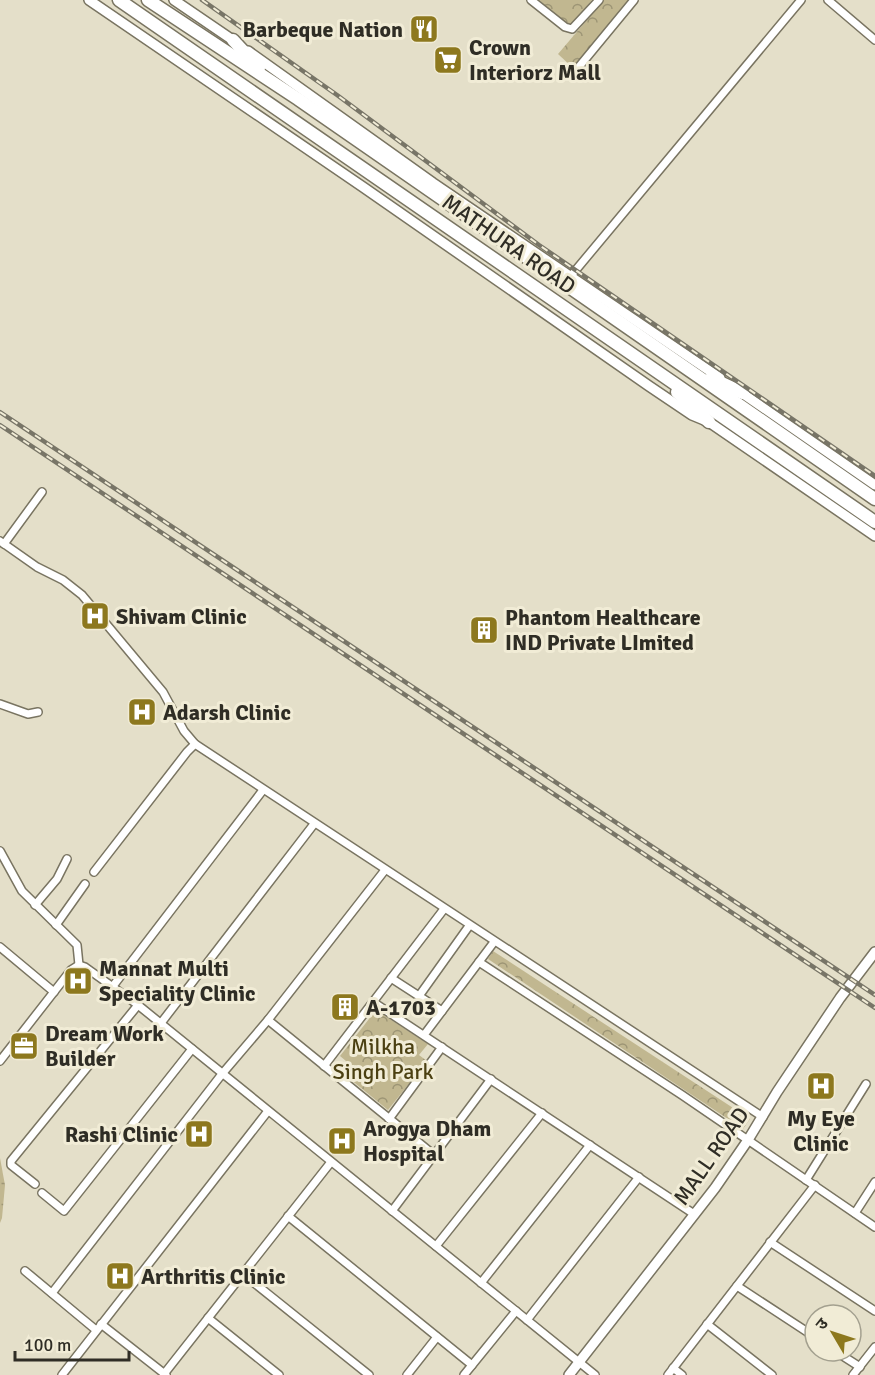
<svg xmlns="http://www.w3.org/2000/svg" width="875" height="1375" font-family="Signika,'Noto Sans Devanagari',sans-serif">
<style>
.wetland{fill:url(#wetland-marsh)}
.park{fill:url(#park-crowns)}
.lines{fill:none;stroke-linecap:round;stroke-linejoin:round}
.street-casing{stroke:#797461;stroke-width:10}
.secondary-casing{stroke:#797461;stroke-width:12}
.highway-casing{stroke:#797461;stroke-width:15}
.street{stroke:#fff;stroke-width:7}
.secondary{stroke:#fff;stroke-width:9}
.highway{stroke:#fff;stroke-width:12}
.rail-casing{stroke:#787567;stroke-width:4.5}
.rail{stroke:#f1ecd6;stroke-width:2;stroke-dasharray:7;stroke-linecap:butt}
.labels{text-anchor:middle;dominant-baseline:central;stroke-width:6;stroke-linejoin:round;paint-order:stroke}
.poi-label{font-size:22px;font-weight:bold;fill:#2f2d25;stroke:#f1ecd6;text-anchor:start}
.street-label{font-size:22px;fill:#2f2d25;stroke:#f1ecd6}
.park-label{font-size:22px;fill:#4b4012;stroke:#f1ecd6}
</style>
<defs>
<pattern id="wetland-marsh" width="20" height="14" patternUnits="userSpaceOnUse" patternTransform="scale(1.5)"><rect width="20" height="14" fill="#c1b790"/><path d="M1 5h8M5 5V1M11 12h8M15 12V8" fill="none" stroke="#9d9575"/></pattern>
<pattern id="park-crowns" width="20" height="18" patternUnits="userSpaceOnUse" patternTransform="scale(1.5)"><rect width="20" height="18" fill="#c1b790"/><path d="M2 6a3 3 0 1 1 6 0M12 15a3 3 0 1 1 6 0" fill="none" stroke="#9d9575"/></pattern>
</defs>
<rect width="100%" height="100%" fill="#e4dfc9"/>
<!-- wetland -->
<path class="wetland" d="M0,1158L5,1185L2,1218L0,1223Z"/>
<!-- park -->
<g class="park">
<path d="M538,0H592L571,26Z"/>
<path d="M604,0H629L573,68L558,54Z"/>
<path d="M493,951L750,1119L743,1129L488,959Z"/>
<path d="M376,1010L428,1044L419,1055L427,1061L388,1110L339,1070L346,1061L340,1056Z"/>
</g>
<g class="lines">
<!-- street casing -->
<g class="street-casing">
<g id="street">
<path d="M531,0L565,27L572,29L599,0"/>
<path d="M828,0L875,40"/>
<path d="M573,74L634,0"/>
<path d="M570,277L801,0"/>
<path d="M0,541L37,567L63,580L82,595L163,692L184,731L195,744L763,1117"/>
<path d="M4,544L42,492"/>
<path d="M0,704L28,714L38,712"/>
<path d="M0,851L22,891L77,945L79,965"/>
<path d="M94,872L187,752L195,744"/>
<path d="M35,905L57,879L67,859"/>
<path d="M56,925L85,884"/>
<path d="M0,947L54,992"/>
<path d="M479,962L682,1095L875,1227"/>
<path d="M391,978L442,1011"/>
<path d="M113,986L263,790"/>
<path d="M419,996L469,926"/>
<path d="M373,1002L694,1214"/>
<path d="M268,1020L434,1155"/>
<path d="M161,1023L314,824"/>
<path d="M424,1035L494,942"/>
<path d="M0,1061L71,970L79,965L85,967L138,1005L595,1375"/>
<path d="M324,1066L444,909"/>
<path d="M389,1119L442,1047"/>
<path d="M806,1180L866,1084"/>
<path d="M35,1184L11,1165V1161L138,1005"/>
<path d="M42,1193L64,1211L192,1049"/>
<path d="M392,1211L491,1079"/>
<path d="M855,1213L875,1182"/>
<path d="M288,1216L472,1365"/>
<path d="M770,1242L875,1311"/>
<path d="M436,1246L542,1113"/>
<path d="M25,1271L96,1330"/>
<path d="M243,1274L369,1375"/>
<path d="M481,1283L590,1145"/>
<path d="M737,1286L815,1337"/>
<path d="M52,1293L222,1074L268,1020L385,870"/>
<path d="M208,1318L279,1375"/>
<path d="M527,1320L639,1177"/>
<path d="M101,1324L166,1375"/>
<path d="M707,1324L772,1375"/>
<path d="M835,1351L860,1367"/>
<path d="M673,1368L682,1375"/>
<path d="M164,1374L331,1162"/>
<path d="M62,1375L268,1111"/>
<path d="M407,1375L437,1337"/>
<path d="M464,1375L516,1311"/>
<path d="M668,1375L815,1185"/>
<path d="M853,1375L875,1347"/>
</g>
</g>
<!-- secondary casing -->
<g class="secondary-casing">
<g id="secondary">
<path d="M89,0L363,187L649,386L692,415L709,422L875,536"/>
<path d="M174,0L237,43"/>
<path d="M248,51L433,183L720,378"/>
<path d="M739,391L875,485"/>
<path d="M569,1375L715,1188L748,1140L777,1092L840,998L875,952"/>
</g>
</g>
<!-- highway casing -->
<g class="highway-casing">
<g id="highway">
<path d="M119,0L875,522"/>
<path d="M148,0L298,99L875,499"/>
<path d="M233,40L259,68"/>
<path d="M711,378L743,393"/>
<path d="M677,392L709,422"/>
</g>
</g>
<!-- street -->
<use href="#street" class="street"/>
<!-- secondary -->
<use href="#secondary" class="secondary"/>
<!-- highway -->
<use href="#highway" class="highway"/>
<!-- rail casing -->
<g class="rail-casing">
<g id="rail">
<path d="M202,0L337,95L539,245L875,476"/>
<path d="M0,412L875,995"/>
<path d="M0,425L875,1008"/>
</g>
</g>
<!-- rail -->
<use href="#rail" class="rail"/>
</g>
<!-- icons -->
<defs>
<g id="restaurant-square" transform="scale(1.5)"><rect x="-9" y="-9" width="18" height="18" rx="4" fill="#8d781e" stroke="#f1ecd6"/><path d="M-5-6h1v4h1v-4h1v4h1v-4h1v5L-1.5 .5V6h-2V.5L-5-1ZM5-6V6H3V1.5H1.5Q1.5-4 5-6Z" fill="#fff"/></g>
<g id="supermarket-square" transform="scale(1.5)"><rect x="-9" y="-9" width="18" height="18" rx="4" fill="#8d781e" stroke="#f1ecd6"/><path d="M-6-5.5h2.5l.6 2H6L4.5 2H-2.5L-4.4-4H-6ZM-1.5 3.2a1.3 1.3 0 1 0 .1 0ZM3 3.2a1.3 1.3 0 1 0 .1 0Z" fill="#fff"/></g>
<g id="hospital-square" transform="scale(1.5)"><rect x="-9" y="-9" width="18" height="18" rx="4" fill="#8d781e" stroke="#f1ecd6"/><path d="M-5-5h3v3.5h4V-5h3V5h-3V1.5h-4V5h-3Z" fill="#fff"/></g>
<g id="building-square" transform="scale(1.5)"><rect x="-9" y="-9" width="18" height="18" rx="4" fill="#8d781e" stroke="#f1ecd6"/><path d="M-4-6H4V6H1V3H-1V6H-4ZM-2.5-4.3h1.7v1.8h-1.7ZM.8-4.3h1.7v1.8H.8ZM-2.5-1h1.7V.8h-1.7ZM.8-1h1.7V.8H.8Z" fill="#fff"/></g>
<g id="office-square" transform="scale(1.5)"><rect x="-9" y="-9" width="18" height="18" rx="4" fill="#8d781e" stroke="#f1ecd6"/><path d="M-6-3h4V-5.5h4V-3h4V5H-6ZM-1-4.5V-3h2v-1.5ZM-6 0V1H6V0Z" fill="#fff"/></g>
</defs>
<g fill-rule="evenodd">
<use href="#restaurant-square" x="424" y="29"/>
<use href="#supermarket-square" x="448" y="60"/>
<use href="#hospital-square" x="95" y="616"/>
<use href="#building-square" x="484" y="630"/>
<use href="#hospital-square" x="142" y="712"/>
<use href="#hospital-square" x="78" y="981"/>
<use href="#building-square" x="345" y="1007"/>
<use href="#office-square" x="24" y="1046"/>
<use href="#hospital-square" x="821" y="1086"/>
<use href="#hospital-square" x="199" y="1134"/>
<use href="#hospital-square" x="342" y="1141"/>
<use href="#hospital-square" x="120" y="1276"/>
</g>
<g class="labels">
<!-- poi labels -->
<g class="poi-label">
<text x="403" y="29" text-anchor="end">Barbeque Nation</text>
<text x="469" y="47">Crown<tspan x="469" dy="25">Interiorz Mall</tspan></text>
<text x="116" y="616">Shivam Clinic</text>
<text x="505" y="617">Phantom Healthcare<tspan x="505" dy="25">IND Private LImited</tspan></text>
<text x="163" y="712">Adarsh Clinic</text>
<text x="99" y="968">Mannat Multi<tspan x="99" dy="25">Speciality Clinic</tspan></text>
<text x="366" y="1007">A-1703</text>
<text x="45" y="1033">Dream Work<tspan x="45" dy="25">Builder</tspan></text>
<text x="821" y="1118" text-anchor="middle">My Eye<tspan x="821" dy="25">Clinic</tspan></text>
<text x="363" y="1128">Arogya Dham<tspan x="363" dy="25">Hospital</tspan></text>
<text x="178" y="1134" text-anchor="end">Rashi Clinic</text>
<text x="141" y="1276">Arthritis Clinic</text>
</g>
<!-- street labels -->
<g class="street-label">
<text transform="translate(509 244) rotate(35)">MATHURA ROAD</text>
<text transform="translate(711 1156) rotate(-55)">MALL ROAD</text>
</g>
<!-- park labels -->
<g class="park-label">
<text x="383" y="1046">Milkha<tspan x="383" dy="25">Singh Park</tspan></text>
</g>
</g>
<!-- north arrow -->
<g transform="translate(833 1333) rotate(309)"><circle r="28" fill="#f1ecd6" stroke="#a3a08f" stroke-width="1.5"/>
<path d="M0-4.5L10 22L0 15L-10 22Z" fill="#8d781e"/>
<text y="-9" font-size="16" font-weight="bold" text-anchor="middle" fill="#2f2d25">उ</text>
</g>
<!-- scale -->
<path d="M15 1351v9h114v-9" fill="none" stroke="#2f2d25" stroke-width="3"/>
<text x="24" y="1351" font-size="18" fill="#2f2d25" stroke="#f1ecd6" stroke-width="4.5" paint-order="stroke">100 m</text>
</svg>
